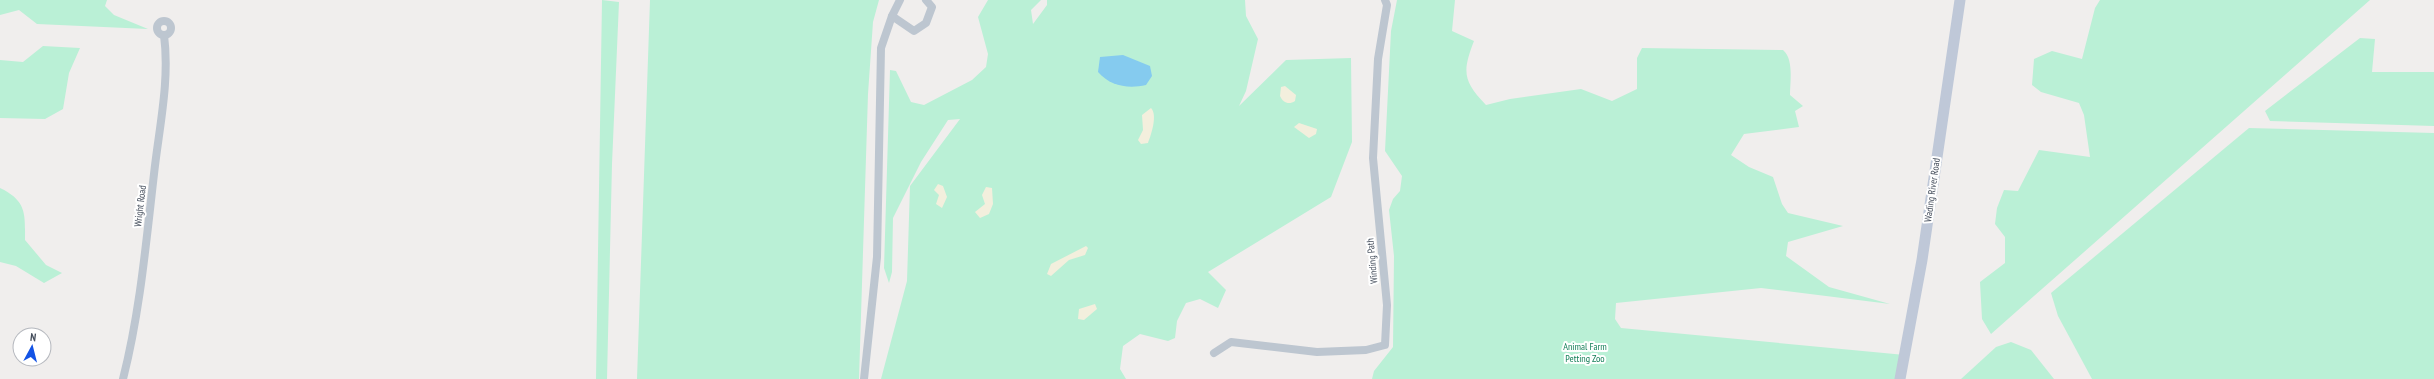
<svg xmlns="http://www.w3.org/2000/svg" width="2434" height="379" font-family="'PT Sans Narrow',sans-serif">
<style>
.green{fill:#baf0d6}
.sand{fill:#f3efdd}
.water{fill:#85cbef}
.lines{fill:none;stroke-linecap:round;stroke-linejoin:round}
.minor{stroke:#bdc6d0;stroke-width:8}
.secondary{stroke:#bfc8d8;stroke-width:11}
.labels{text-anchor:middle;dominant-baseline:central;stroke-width:4;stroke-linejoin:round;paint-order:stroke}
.street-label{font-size:10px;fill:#454e5c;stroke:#fff}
.park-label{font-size:10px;fill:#147f58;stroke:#fff}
</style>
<rect width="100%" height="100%" fill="#f0eeed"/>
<!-- green -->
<g class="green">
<path d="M0,0H107L105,6L114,15L148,29L37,24L19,10L0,15Z"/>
<path d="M602,0L619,2L612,164L607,379H596Z"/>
<path d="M650,0H879L873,22L868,94L859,379H637Z"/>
<path d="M988,0H1041L1031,10L1033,24L1047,5V0H1245L1246,16L1258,39L1246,91L1239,106L1286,60L1351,58L1352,142L1331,197L1208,272L1226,290L1218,308L1200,299L1186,303L1177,321L1175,338L1168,341L1140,334L1123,346L1120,369L1126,379H881L907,281L910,186L960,119L948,120L921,162L893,218L892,272L889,283L884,268L890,70L896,71L911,102L924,105L972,80L986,67L988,54L978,17Z"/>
<path d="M1397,0H1455L1452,31L1474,41C1462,72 1463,81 1486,105L1510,99L1581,89L1612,101L1637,89V58L1642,48L1783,50C1794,59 1790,82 1790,95L1803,106L1795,111L1799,127L1744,134L1731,155L1749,167L1773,177L1782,204L1788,213L1843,226L1788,242L1786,256L1829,287L1890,304L1761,288L1616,303L1615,319L1621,328L1905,355L1901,379H1372L1374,371L1393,347L1394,256L1389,210L1393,199L1400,191L1402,176L1385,151L1391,31Z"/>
<path d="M2100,0H2370L1991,334L1982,319L1980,282L2005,263V237L1995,224L1997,208L2004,190L2018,191L2039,150L2090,157L2084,115L2079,103L2041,92L2032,85L2034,59L2052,51L2082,59L2095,8Z"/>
<path d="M2360,38L2375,39L2372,72H2434V126L2270,121L2265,111Z"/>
<path d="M43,46L80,48L69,73L63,109L45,119L0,118V60L23,62Z"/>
<path d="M2249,128L2434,133V379H2092L2058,316L2051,293Z"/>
<path d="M0,188C27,201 25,214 25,240L46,265L62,273L44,283L16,266L0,262Z"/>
<path d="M2011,342L2031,350L2054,379H1961L1996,347Z"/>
</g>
<!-- sand -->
<g class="sand">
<path d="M1285,86L1296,95L1295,101C1289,105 1283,103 1280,96L1281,87Z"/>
<path d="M1151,108C1158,115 1151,135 1148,143L1141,144L1138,140L1143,130L1142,115Z"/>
<path d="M1299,123L1317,129L1316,134L1309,138L1294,127Z"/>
<path d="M938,184L943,186L947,197L942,208L936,204L939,195L934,190Z"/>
<path d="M986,187L992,188L993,204L989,214L980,218L975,212L985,204L982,195Z"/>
<path d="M1086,246L1088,248L1085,255L1069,260L1051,276L1047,274L1051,264Z"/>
<path d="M1095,304L1097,309L1084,320L1078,319L1079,309Z"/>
</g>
<!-- water -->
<path class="water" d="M1123,55L1150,66L1152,76L1146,85C1128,89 1110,86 1098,72L1100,57Z"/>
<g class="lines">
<!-- minor -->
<g class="minor">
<path d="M900,0L892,16L914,31L926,23L932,7L926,0"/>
<circle cx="164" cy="28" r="7"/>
<path d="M1214,353L1231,342L1317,352L1366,350L1385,345L1387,305L1373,158L1378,59L1387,5L1385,0"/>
<path d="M123,379C140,312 146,243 154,174C159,128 170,81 164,35"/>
<path d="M864,379L877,257L881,48L892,16"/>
</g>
<!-- secondary -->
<path class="secondary" d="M1900,379L1922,260L1960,0"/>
</g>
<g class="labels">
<!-- street labels -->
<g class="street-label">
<text transform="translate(1932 190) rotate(-82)">Wading River Road</text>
<text transform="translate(140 206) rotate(-83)">Wright Road</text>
<text transform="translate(1372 261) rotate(-95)">Winding Path</text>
</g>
<!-- park labels -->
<g class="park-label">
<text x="1585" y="346">Animal Farm<tspan x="1585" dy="12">Petting Zoo</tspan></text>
</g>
</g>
<!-- north arrow -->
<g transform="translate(32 347) rotate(7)"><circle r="19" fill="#ffffff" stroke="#b5b8be"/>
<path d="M0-3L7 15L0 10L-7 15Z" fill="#1353e5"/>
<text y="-6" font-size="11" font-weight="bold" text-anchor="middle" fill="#454e5c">N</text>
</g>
</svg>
